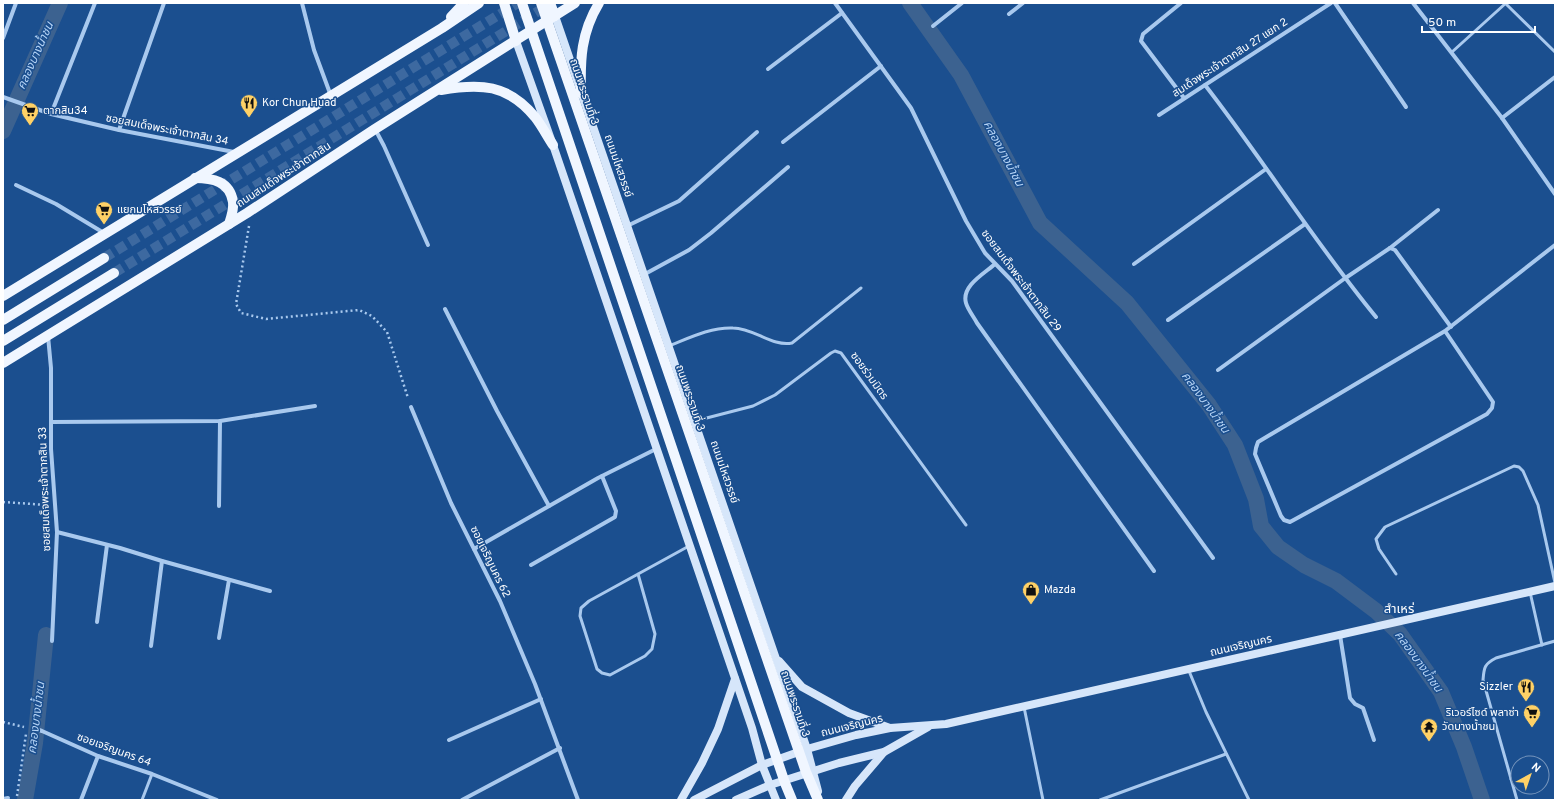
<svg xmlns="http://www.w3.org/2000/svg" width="1558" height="803" font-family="Overpass,'Noto Sans Thai',sans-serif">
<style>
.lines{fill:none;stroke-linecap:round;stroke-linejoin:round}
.canal{stroke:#3c6290;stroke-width:16}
.primary-tunnel{stroke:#3d69a0;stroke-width:10;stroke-dasharray:10 5;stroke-linecap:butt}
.path{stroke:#a9c9ee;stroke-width:2.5;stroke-dasharray:2 3;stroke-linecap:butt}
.lane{stroke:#a9c9ee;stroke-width:3}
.street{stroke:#a9c9ee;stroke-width:4}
.secondary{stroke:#d6e6fa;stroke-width:8}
.primary{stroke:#f0f6ff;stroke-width:10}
.primary-bridge{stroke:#f0f6ff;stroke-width:10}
.labels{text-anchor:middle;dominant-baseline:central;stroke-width:3;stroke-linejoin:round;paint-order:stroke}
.street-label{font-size:11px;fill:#fff;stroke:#1b4f8f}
.poi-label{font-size:11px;fill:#fff;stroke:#1b4f8f;text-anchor:start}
.water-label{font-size:12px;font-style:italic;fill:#b5d3f5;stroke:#1b4f8f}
.quarter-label{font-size:13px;fill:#fff;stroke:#1b4f8f}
</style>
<rect width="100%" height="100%" fill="#1b4f8f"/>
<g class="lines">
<!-- canal -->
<g class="canal">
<path d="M910,3L961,75L1040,223L1127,303L1209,405L1235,445L1256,499L1261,526L1278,547L1304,565L1336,581L1376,611L1400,634L1441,692L1464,747L1482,800"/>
<path d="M3,131L60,3"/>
<path d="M25,800L35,743L46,635"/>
</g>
<!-- primary-tunnel -->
<g class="primary-tunnel">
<path d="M104,258L518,3"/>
<path d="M114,273L550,4"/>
</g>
<!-- path -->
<g class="path">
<path d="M249,226L236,304L241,313L266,319L359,310L372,316L387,332L408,398"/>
<path d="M3,502L47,505"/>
<path d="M3,722L24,727"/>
<path d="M17,796L26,734"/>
</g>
<!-- lane -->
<g class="lane">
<path d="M1505,3L1555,52"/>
<path d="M1452,52L1506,3"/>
<path d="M669,346C689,338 711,327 733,328C754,328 772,347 792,343L861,288"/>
<path d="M695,421L753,406L775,395L831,353L835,351L841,353L966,525"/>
<path d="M638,574L655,634L652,649L645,656L610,675L602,673L597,669L580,616L581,608L589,601L689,546"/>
<path d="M1396,574L1379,549L1376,539L1385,527L1514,466L1519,467L1523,471L1538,505L1555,583"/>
<path d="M1530,592L1542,645"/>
<path d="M1189,671L1206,712L1249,800"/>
<path d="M1024,707L1043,800"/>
<path d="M1511,779L1518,777"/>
<path d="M142,800L152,774"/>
<path d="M1100,800L1226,754"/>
<path d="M1517,800L1483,680C1484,668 1484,664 1496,658L1555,641"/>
</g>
<!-- street -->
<g class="street">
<path d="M302,3L314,50L331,96"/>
<path d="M835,3L911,108L966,221L985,253L1012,281L1213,558"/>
<path d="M1181,3L1143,34L1141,41L1184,98"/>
<path d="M1335,3L1406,107"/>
<path d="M1413,3L1502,118L1555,194"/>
<path d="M1009,14L1023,3"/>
<path d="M933,26L962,3"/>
<path d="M3,38L16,3"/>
<path d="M768,69L842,13"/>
<path d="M1205,85C1264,161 1315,243 1376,317"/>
<path d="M3,97L51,114L119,130L234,152"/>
<path d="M51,114L95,3"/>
<path d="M1159,115L1331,3"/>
<path d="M1502,118L1555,77"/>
<path d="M375,129L384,146L428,245"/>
<path d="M119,130L164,3"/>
<path d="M783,142L881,66"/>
<path d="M16,185L56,204L104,233"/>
<path d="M627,226L679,201L757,132"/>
<path d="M1390,248L1395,250L1451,327"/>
<path d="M995,264C985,273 961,286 966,303C968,310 974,317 977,323L1154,571"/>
<path d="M1134,264L1266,169"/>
<path d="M645,274L689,250L711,233L788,167"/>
<path d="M445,309L497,411L549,506"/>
<path d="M1168,320L1305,224"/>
<path d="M1445,331L1493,402L1492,408L1487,414L1290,522L1284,520L1281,516L1255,454L1256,448L1258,442L1445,331L1555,245"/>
<path d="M48,336L51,368V449L57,532L52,641"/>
<path d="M1218,370L1344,279L1390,248L1438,210"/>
<path d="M411,407L451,503L500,601L535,684L578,800"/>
<path d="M51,422L220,421L315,406"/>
<path d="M219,506L220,421"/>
<path d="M57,532L120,548L162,561L270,591"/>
<path d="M474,549L598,478L656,449"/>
<path d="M531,565L615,517L616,511L602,476"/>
<path d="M97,622L107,545"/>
<path d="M1340,635L1350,698L1355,704L1363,708L1374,740"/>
<path d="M219,638L229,580"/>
<path d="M151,646L162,561"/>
<path d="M33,728L42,731L98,756L152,774L217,800"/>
<path d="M449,740L541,699"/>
<path d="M3,799L8,798"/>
<path d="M81,800L98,756"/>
<path d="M462,800L560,748"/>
</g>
<!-- secondary -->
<g class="secondary">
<path d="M555,16L807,749L818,791"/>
<path d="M516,41L553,145L752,728L762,765L776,800"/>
<path d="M779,661L802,687L849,713L890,728"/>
<path d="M681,800L702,763L718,729L735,679"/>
<path d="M694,800L762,765L807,749L856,735L890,728L946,724L1555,586"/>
<path d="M736,800L770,785L839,763L884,752L928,727"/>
<path d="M846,800L855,786L884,752"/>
</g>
<!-- primary -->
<g class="primary">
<path d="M504,3L516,41"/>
<path d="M550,3L555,16"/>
<path d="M451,17L464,3"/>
<path d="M441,90C480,83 508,84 535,117C542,126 547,136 553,145"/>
<path d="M581,93C580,59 581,33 599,3"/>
<path d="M195,178C212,178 230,181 233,202C234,209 231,218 229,224"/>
<path d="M3,296L442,28L479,3"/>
<path d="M3,320L104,258"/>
<path d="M3,341L114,273"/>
<path d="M3,363L247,213L375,129L575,3"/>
</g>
<!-- primary-bridge -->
<g class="primary-bridge">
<path d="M522,3L785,783L792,800"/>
<path d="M541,3L806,772L818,800"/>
</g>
</g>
<!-- icons -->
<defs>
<g id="restaurant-pin" transform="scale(0.9)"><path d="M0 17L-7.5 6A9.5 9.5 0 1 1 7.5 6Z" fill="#ffd166" stroke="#1b4f8f"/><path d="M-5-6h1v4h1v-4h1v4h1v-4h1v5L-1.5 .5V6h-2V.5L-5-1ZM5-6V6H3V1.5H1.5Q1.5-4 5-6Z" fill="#111"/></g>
<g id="supermarket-pin" transform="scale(0.9)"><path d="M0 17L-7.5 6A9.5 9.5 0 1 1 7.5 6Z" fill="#ffd166" stroke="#1b4f8f"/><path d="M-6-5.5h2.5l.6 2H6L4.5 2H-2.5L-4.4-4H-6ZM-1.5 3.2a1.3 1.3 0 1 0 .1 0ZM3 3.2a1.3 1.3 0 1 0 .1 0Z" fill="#111"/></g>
<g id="shop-pin" transform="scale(0.9)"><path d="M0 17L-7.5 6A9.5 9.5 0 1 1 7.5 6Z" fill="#ffd166" stroke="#1b4f8f"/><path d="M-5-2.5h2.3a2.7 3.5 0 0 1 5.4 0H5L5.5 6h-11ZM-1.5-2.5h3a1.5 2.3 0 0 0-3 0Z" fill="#111"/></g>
<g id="temple-pin" transform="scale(0.9)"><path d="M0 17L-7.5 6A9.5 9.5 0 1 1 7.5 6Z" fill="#ffd166" stroke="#1b4f8f"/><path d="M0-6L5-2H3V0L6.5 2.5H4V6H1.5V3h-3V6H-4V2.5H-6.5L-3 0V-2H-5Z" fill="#111"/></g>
</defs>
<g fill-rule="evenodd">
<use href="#restaurant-pin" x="249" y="103"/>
<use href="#supermarket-pin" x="30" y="111"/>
<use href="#supermarket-pin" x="104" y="210"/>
<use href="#shop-pin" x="1031" y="590"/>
<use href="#restaurant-pin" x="1526" y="687"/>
<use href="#supermarket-pin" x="1532" y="713"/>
<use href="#temple-pin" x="1429" y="727"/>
</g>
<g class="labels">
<!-- street labels -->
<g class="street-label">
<text transform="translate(1230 58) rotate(-33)">สมเด็จพระเจ้าตากสิน 27 แยก 2</text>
<text transform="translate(584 92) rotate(71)">ถนนพระรามที่ 3</text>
<text transform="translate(167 130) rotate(11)">ซอยสมเด็จพระเจ้าตากสิน 34</text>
<text transform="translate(618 166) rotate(71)">ถนนมไหสวรรย์</text>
<text transform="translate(284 175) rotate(-33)">ถนนสมเด็จพระเจ้าตากสิน</text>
<text transform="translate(1021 281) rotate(53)">ซอยสมเด็จพระเจ้าตากสิน 29</text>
<text transform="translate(869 376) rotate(54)">ซอยร่วมมิตร</text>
<text transform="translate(690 398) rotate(71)">ถนนพระรามที่ 3</text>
<text transform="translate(724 472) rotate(71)">ถนนมไหสวรรย์</text>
<text transform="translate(45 489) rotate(-92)">ซอยสมเด็จพระเจ้าตากสิน 33</text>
<text transform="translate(490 562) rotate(64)">ซอยเจริญนคร 62</text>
<text transform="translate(1241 646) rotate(-13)">ถนนเจริญนคร</text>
<text transform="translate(795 704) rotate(71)">ถนนพระรามที่ 3</text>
<text transform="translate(852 726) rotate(-14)">ถนนเจริญนคร</text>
<text transform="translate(114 750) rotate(20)">ซอยเจริญนคร 64</text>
</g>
<!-- poi labels -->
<g class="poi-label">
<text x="262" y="103">Kor Chun Huad</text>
<text x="43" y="111">ตากสิน34</text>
<text x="117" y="210">แยกมโหสวรรย์</text>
<text x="1044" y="590">Mazda</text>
<text x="1513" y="687" text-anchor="end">Sizzler</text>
<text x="1519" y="713" text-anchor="end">ริเวอร์ไซด์ พลาซ่า</text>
<text x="1442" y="727">วัดบางน้ำชน</text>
</g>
<!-- water labels -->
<g class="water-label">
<text transform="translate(36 56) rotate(-66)">คลองบางน้ำชน</text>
<text transform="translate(1003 154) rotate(62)">คลองบางน้ำชน</text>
<text transform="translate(1205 403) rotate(54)">คลองบางน้ำชน</text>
<text transform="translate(1418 662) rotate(54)">คลองบางน้ำชน</text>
<text transform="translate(37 718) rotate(-83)">คลองบางน้ำชน</text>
</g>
<!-- quarter labels -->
<g class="quarter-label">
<text x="1399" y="610">สำเหร่</text>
</g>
</g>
<!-- border -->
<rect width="1558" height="803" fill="none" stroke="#ffffff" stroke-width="8"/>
<!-- north arrow -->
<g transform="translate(1530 775) rotate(40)"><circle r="19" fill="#1b4f8f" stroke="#7695bc"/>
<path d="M0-3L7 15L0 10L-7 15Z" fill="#ffd166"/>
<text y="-6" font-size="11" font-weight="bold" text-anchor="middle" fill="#ffffff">N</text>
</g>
<!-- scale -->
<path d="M1422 26v6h113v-6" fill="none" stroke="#ffffff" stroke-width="2"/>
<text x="1428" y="26" font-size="12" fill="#ffffff" stroke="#1b4f8f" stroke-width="3" paint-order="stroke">50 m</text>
</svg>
